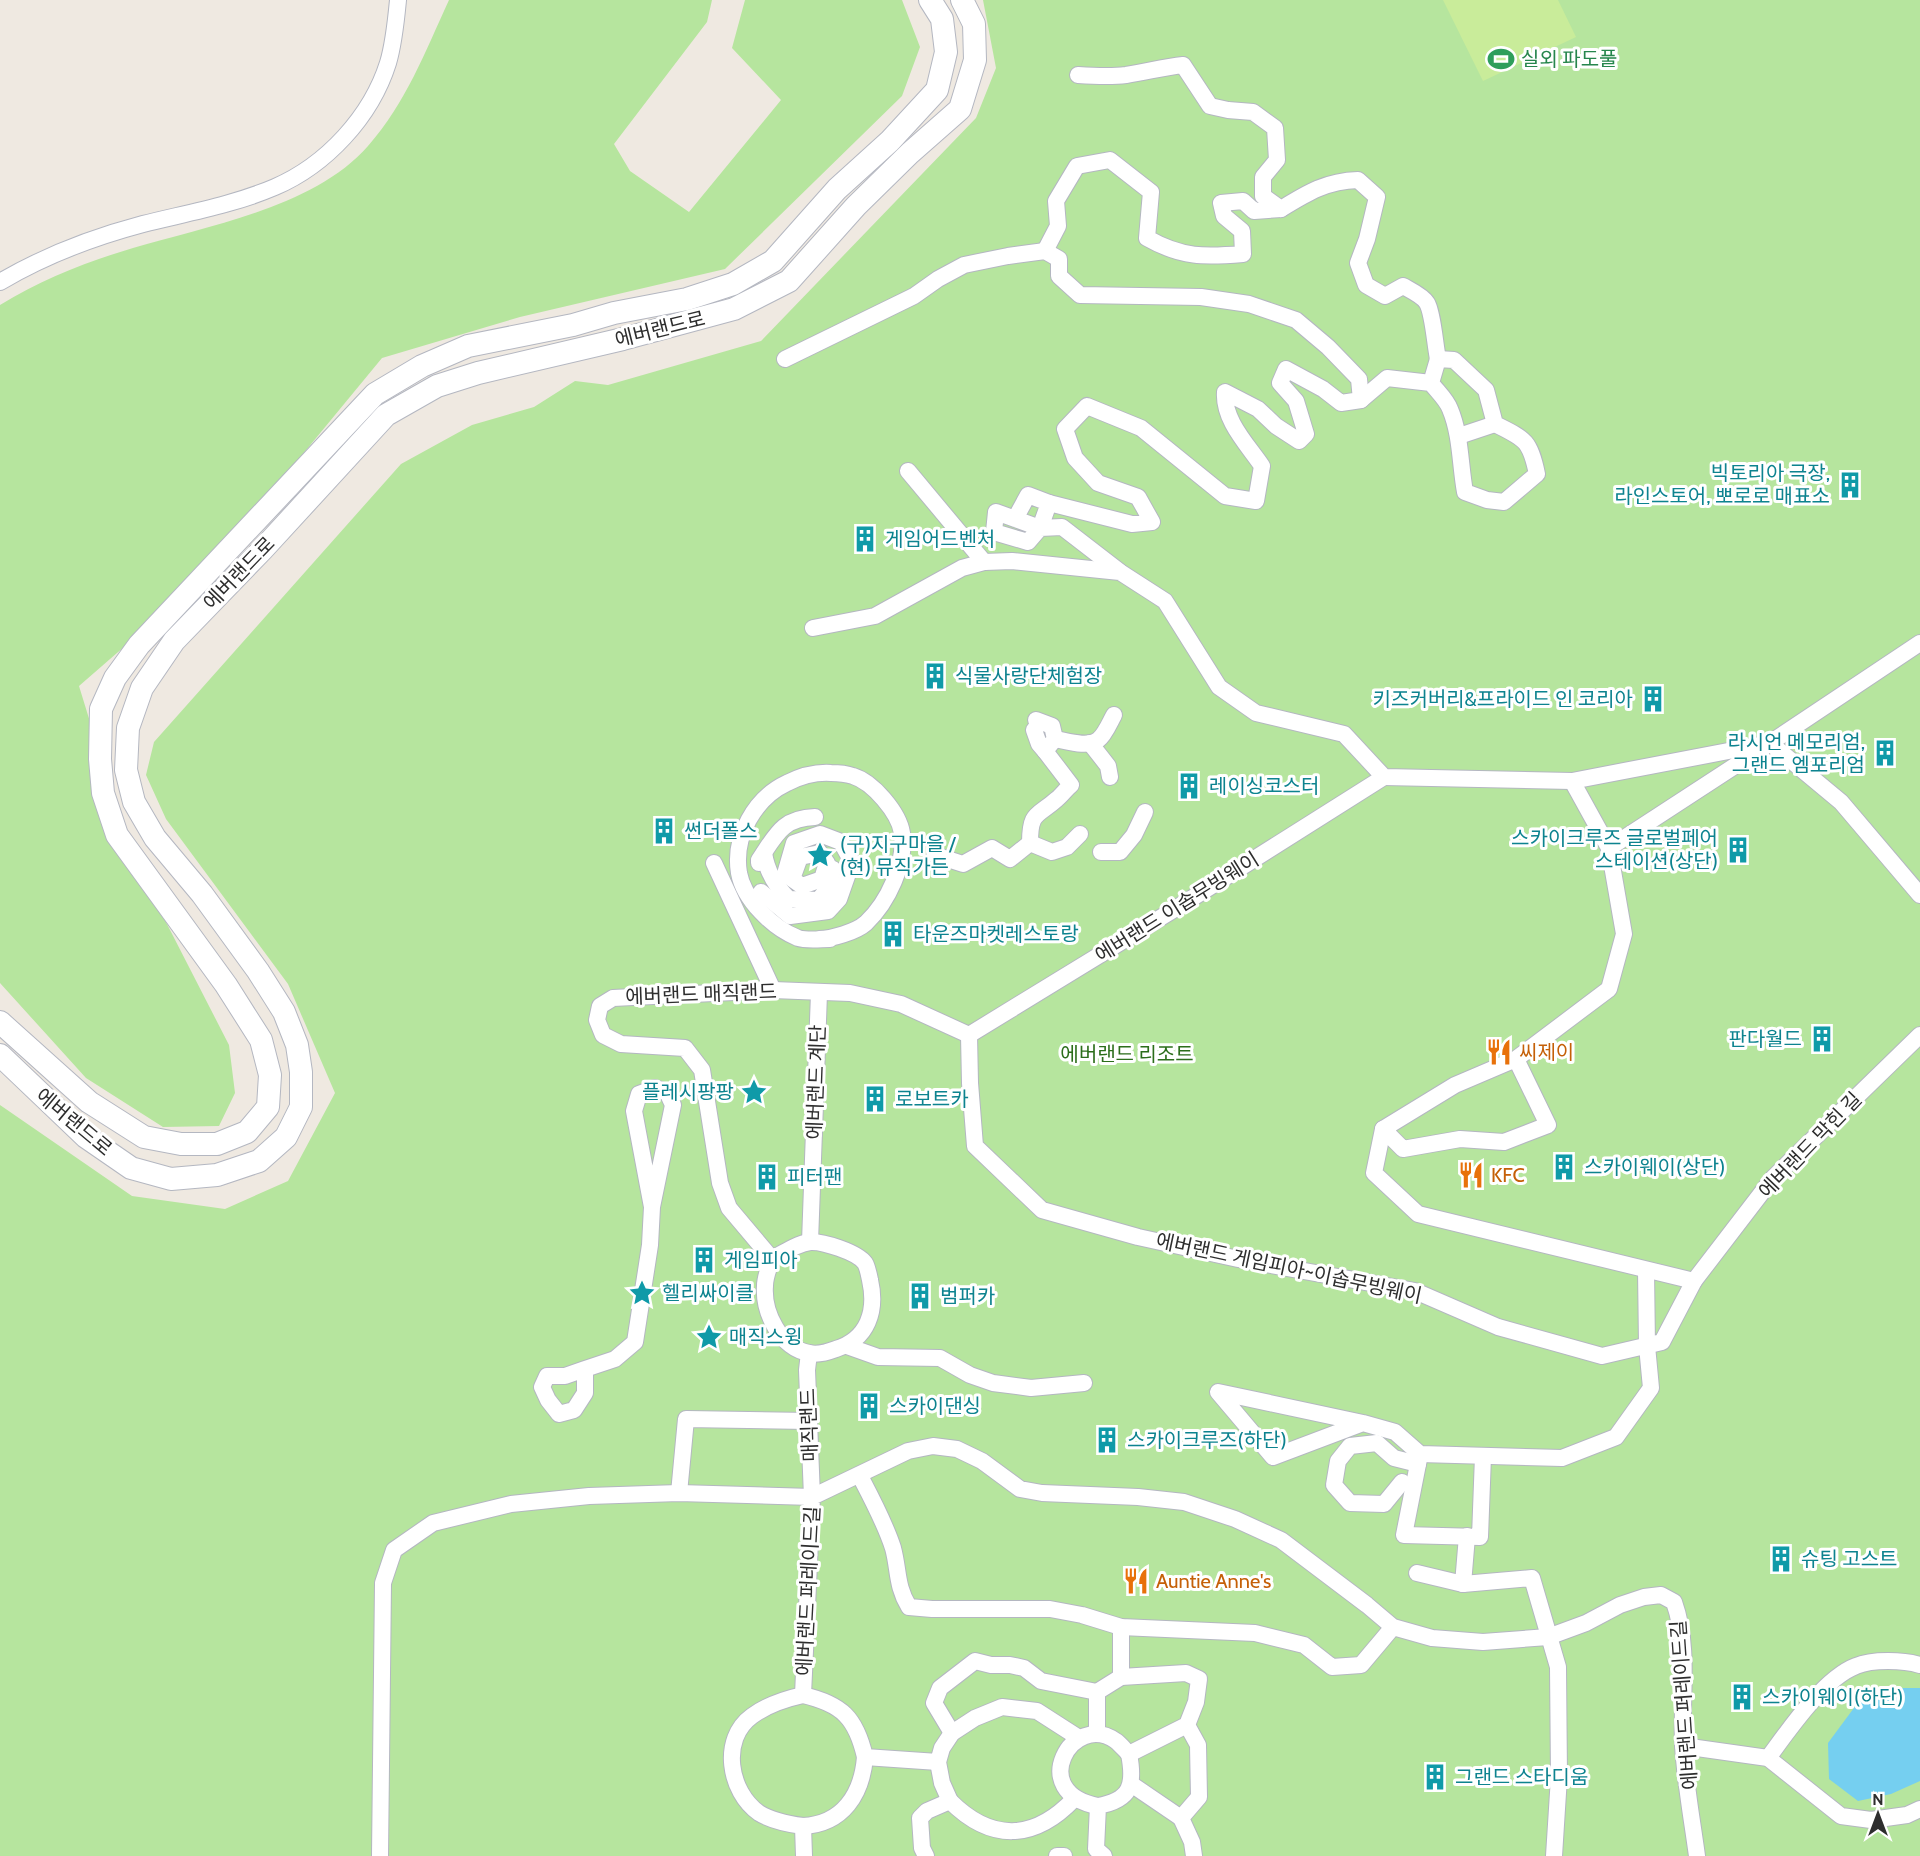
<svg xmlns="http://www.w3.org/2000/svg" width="1920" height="1856" font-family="Cabin,'Noto Sans KR',sans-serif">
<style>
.green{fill:#b6e59e}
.pitch{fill:#c9ec9a}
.water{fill:#75cff0}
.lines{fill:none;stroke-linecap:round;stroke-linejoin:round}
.street-casing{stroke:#b4b7c1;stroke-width:18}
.secondary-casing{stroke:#b4b7c1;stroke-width:24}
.street{stroke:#fff;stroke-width:16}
.secondary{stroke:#fff;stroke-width:22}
.labels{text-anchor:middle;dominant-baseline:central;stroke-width:6;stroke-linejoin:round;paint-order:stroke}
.leisure-label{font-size:20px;fill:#27864d;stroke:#fff;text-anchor:start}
.street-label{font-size:20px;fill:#2e2e2e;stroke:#fff}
.culture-label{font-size:20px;fill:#0d838f;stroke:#fff;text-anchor:start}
.food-label{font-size:20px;fill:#c56008;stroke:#fff;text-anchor:start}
.park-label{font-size:20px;fill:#2c6e1b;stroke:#fff}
</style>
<rect width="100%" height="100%" fill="#efe9e1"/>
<!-- green -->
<g class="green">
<path d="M449,0H712L707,22L614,144L630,171L689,212L781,100L732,48L745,0H902L920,47L902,96L725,269L520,317L382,358L194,586L79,686L130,852L229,1045L235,1093L219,1126L163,1127L86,1078L0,983V305C42,279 86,262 133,248C207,226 315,207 368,146C406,103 425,52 449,0Z"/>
<path d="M983,0H1920V1856H0V1105L132,1196L225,1209L288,1181L335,1093L288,984L166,819L146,775L154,742L401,464L472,425L534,407L575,381L608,385L761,341L976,118L996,68Z"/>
</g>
<!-- pitch -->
<path class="pitch" d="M1443,0H1558L1576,37L1483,81Z"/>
<!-- water -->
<path class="water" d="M1887,1688H1920V1781L1891,1794L1858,1801L1829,1779L1828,1743L1865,1693Z"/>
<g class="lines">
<!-- street casing -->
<g class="street-casing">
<g id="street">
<path d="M1078,75C1094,76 1110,77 1126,75C1146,72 1164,67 1183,65L1210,106L1228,110L1253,112L1275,128L1277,160L1263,177V196L1281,209C1307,193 1326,181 1358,180L1377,197L1367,239L1358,263L1366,285L1385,296L1403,286C1410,290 1423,296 1427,303C1433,313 1435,345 1438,359"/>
<path d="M1045,251L1058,226L1056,201L1077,166L1110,160L1151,192L1147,238C1182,258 1205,257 1243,254L1242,231L1224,216L1221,203L1243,201L1254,211L1281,209"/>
<path d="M0,282C44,256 94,237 143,224C187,213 233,205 275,187C326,165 371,117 388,63C394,43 396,21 398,0"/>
<path d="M785,359L914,296L938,279L964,265L1008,256L1045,251L1059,259V276L1080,295L1201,297L1249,304L1296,320L1328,347L1359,379L1361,400L1341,403L1323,389L1286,369L1280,383L1296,401L1306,434L1299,441L1276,426L1258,409L1225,392C1223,420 1247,444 1262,466L1256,501L1225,496L1141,428L1087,406L1065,429L1075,458L1098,483L1138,497L1152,522L1132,524L1049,503"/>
<path d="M1361,400L1387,378L1431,383C1437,391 1447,400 1450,409C1461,435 1460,465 1465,492L1487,500L1504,502L1537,474C1530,440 1525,439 1495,424L1486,390L1454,360L1438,359L1431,383"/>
<path d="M1459,436L1495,424"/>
<path d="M908,471L984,562"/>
<path d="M1015,519L1028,495L1049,503L1040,528L996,512L994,532L1028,542L1040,528L1062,527L1119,571"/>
<path d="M813,628L875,616L962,568L984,562L1012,561L1120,572L1165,601L1219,687L1256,713L1344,734L1384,777L1572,781L1770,743L1920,643"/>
<path d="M1034,730L1039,744L1045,751L1055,739L1052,726L1036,720"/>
<path d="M1055,739C1067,741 1087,748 1098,740C1105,735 1110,722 1114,715"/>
<path d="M1090,743L1108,766L1110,777"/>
<path d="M1572,781L1609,848"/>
<path d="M1030,843L1052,852L1067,847L1080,834"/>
<path d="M1101,852H1120L1134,835L1145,812"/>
<path d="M764,853C767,872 775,886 789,899L819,900L827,889L833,869"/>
<path d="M935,855L963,864L992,848L1010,859L1030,843C1030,811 1037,817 1057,799C1062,795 1066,789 1071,785L1045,751"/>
<path d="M714,863L773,990"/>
<path d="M759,863V860C776,835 782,818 815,817"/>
<path d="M761,892L790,916L828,911L839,899L852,862L841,842L820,834L794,843L785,874L802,886L822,879L827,863L820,853L800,857L792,879"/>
<path d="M819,939C831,939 856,932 866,923C888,902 906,864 902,833C899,813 873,782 853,776C847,774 838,773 831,773C816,772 801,776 787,783C755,798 733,836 739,873C744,900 773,928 798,938C807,941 821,939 830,939"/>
<path d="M969,1035L970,1083L975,1146L1042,1210L1138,1237L1238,1259L1415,1291L1498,1327L1602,1356L1662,1342L1694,1281"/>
<path d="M969,1035L1183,904L1384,777"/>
<path d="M1516,1059L1548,1125L1504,1142L1460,1139L1403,1149L1383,1129L1455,1085L1516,1059L1609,989L1624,934L1609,848L1770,743L1841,802L1920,895"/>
<path d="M1383,1129L1374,1173L1418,1214L1694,1281L1773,1178L1920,1035"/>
<path d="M810,1242L819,993"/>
<path d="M772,1259C769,1268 765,1276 765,1286C763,1312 780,1348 809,1353C817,1355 828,1352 836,1349C868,1339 877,1311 870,1280C869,1275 867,1266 865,1263C857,1252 822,1241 810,1242C796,1244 783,1253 772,1259L729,1208L720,1183L702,1070L685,1048L621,1044L603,1035L597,1020L600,1006L613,998L773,990L850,993L901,1004L969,1035"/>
<path d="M847,1346L878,1357L940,1358L970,1375L993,1383L1031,1388L1084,1383"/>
<path d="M585,1369L565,1376H547L542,1387L548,1400L559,1414L574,1410L585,1393V1369L615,1359L635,1342L650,1245L652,1207L673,1105L667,1092L655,1088L639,1094L634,1111L652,1207"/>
<path d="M1363,1423L1273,1457L1218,1392L1363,1423L1395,1432L1420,1454L1562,1458L1616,1437L1651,1388L1647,1346L1646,1270"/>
<path d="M1420,1454L1404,1535L1480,1537L1483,1456"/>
<path d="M860,1476C872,1499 885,1523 893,1548C899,1570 896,1586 909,1607L932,1609H1050L1082,1615L1121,1627L1255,1633L1304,1645L1332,1667L1361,1665L1393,1627"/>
<path d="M1402,1482L1384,1504L1350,1503L1334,1485L1338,1461L1350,1446L1377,1443L1394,1458L1418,1464"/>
<path d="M679,1493L686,1419L809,1421"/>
<path d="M1417,1573L1463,1584L1467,1536"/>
<path d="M1463,1584L1532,1578L1558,1667L1559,1777L1554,1856"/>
<path d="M1121,1627V1677"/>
<path d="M1097,1692L1121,1677L1186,1673L1199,1679L1196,1702L1187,1725L1129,1754"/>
<path d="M803,1695C842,1704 856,1718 865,1757L938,1762"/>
<path d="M1187,1725L1198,1745L1199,1797L1181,1818L1192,1842L1194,1856"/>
<path d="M952,1733L934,1703L940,1688L975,1661L991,1665H1010L1024,1668L1041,1681L1097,1692V1734"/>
<path d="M1683,1746L1768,1758L1841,1816L1871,1820L1907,1815L1920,1809"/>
<path d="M1768,1758C1788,1731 1824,1678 1856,1666C1872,1659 1904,1660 1920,1665"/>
<path d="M1131,1784L1181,1818"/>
<path d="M950,1801L942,1783L938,1762L942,1748L952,1733L975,1718L1002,1707L1037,1711L1079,1738"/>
<path d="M1098,1806C1026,1793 1072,1710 1116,1741C1120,1744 1125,1750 1129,1754"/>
<path d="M803,1826C843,1824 862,1794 865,1757"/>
<path d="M380,1856L383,1583L394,1550L433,1523L511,1504L589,1496L679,1493L812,1497L807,1370L809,1353"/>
<path d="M804,1856L803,1826C788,1824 772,1821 759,1813C729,1792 720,1739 752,1716C767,1705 785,1699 803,1695L812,1497L908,1451L933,1446L957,1449L982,1461L1020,1489L1042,1493L1138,1497L1184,1502L1235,1519L1281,1540L1367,1605L1393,1627L1432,1638L1483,1642L1548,1637L1586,1623L1620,1605L1644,1597L1661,1595L1674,1602C1690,1647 1681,1697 1683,1745C1685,1782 1692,1819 1697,1856"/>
<path d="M926,1856L922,1848L920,1818L927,1811L950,1801C991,1842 1034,1841 1074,1799"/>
<path d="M1057,1856H1064"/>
<path d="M1104,1856L1096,1849L1098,1806C1131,1800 1135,1785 1129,1754"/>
</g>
</g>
<!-- secondary casing -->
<g class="secondary-casing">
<g id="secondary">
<path d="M0,1022L89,1102L144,1137L181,1144H217L247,1132L268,1107L270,1075L261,1040L226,985L117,835L103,793L100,759L101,709L115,678L139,645L375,394L422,366L468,346L573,325L614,313L687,299L733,284L773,261L837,189L890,141L937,90L946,52L942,19L930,0"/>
<path d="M0,1055L86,1137L131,1168L171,1179L217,1175L259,1161L286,1137L301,1107V1072L297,1045L284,1012L258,971L202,894L155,838L134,802L126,770L128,728L142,688L174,641L263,549L386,415L437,386L478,373L623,339L734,309L789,281L856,206L910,153L960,109L975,60L974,24L962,0"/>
</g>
</g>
<!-- street -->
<use href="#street" class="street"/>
<!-- secondary -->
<use href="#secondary" class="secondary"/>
</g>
<!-- icons -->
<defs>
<g id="stadium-bare" transform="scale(2.07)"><path d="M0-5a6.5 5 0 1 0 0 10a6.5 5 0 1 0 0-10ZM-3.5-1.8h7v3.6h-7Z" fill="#2e9e5b" stroke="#fff" stroke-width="2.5" paint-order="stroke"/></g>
<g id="building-bare" transform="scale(2.07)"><path d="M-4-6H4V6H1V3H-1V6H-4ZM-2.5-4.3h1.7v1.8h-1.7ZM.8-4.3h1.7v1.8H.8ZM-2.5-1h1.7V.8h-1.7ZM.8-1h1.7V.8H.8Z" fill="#0f9aa8" stroke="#fff" stroke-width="2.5" paint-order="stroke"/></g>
<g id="sight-bare" transform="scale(2.07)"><path d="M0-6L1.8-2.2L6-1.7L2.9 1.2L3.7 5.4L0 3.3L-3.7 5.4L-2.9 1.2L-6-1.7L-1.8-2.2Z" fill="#0f9aa8" stroke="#fff" stroke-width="2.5" paint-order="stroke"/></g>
<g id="restaurant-bare" transform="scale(2.07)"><path d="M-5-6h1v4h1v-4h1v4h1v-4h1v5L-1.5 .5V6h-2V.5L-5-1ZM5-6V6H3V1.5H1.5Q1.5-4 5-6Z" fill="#e8710a" stroke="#fff" stroke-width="2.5" paint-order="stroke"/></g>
</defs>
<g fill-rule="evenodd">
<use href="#stadium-bare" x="1501" y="59"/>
<use href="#building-bare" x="1850" y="485"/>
<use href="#building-bare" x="865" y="539"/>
<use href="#building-bare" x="935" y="676"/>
<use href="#building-bare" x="1653" y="699"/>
<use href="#building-bare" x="1885" y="753"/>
<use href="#building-bare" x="1189" y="786"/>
<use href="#building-bare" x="664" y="831"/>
<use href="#building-bare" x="1738" y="850"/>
<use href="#sight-bare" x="820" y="855"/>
<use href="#building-bare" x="893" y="934"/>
<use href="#building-bare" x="1822" y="1039"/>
<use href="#restaurant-bare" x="1499" y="1052"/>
<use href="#sight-bare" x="754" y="1092"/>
<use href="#building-bare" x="875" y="1099"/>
<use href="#building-bare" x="1564" y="1167"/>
<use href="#restaurant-bare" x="1471" y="1175"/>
<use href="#building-bare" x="767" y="1177"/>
<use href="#building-bare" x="704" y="1260"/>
<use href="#sight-bare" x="642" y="1293"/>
<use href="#building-bare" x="920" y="1296"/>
<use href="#sight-bare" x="709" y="1337"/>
<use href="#building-bare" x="869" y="1406"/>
<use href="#building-bare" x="1107" y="1440"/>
<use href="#building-bare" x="1781" y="1559"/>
<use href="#restaurant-bare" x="1136" y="1581"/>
<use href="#building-bare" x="1742" y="1697"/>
<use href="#building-bare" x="1435" y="1777"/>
</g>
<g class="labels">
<!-- leisure labels -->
<g class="leisure-label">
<text x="1521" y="59">실외 파도풀</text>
</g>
<!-- street labels -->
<g class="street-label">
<text transform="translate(660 329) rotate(-14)">에버랜드로</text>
<text transform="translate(239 573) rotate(-46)">에버랜드로</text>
<text transform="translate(1177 907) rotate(-32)">에버랜드 이솝무빙웨이</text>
<text transform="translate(701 994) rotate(-2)">에버랜드 매직랜드</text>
<text transform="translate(816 1082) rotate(-88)">에버랜드 계단</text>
<text transform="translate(74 1122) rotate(40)">에버랜드로</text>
<text transform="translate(1810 1145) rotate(-46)">에버랜드 막힌 길</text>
<text transform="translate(1289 1268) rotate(12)">에버랜드 게임피아~이솝무빙웨이</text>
<text transform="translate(809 1425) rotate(-92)">매직랜드</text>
<text transform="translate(808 1591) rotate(-87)">에버랜드 퍼레이드길</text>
<text transform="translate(1684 1705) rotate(-94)">에버랜드 퍼레이드길</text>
</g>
<!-- culture labels -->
<g class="culture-label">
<text x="1830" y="473" text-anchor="end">빅토리아 극장,<tspan x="1830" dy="23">라인스토어, 뽀로로 매표소</tspan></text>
<text x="885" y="539">게임어드벤처</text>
<text x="955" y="676">식물사랑단체험장</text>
<text x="1633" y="699" text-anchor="end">키즈커버리&amp;프라이드 인 코리아</text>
<text x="1865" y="742" text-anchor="end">라시언 메모리엄,<tspan x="1865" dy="23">그랜드 엠포리엄</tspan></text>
<text x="1209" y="786">레이싱코스터</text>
<text x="684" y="831">썬더폴스</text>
<text x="1718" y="838" text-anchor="end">스카이크루즈 글로벌페어<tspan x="1718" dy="23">스테이션(상단)</tspan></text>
<text x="840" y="844">(구)지구마을 /<tspan x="840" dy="23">(현) 뮤직가든</tspan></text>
<text x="913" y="934">타운즈마켓레스토랑</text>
<text x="1802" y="1039" text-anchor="end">판다월드</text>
<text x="734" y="1092" text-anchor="end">플레시팡팡</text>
<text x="895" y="1099">로보트카</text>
<text x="1584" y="1167">스카이웨이(상단)</text>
<text x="787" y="1177">피터팬</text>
<text x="724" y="1260">게임피아</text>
<text x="662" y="1293">헬리싸이클</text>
<text x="940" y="1296">범퍼카</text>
<text x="729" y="1337">매직스윙</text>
<text x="889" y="1406">스카이댄싱</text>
<text x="1127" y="1440">스카이크루즈(하단)</text>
<text x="1801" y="1559">슈팅 고스트</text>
<text x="1762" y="1697">스카이웨이(하단)</text>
<text x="1455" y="1777">그랜드 스타디움</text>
</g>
<!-- food labels -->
<g class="food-label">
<text x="1519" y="1052">씨제이</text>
<text x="1491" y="1175">KFC</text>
<text x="1156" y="1581">Auntie Anne's</text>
</g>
<!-- park labels -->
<g class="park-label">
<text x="1127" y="1054">에버랜드 리조트</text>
</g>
</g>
<!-- north arrow -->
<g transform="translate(1878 1814)" stroke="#ffffff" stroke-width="4.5" paint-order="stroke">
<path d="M0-4.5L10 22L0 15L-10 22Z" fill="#2e2e2e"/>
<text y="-9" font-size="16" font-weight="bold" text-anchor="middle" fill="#2e2e2e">N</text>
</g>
</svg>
